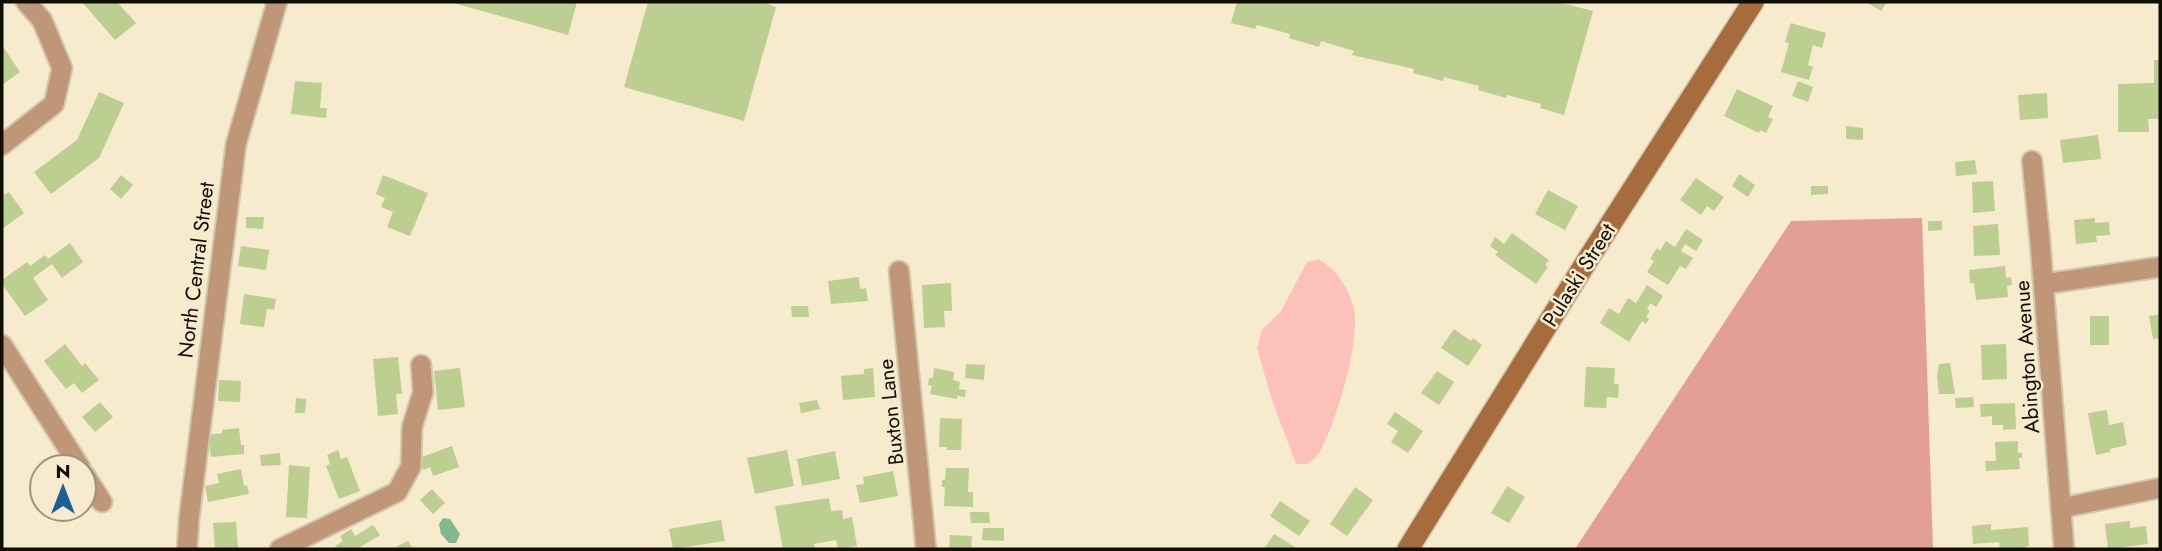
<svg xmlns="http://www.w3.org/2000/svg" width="2162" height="551" font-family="Jost,sans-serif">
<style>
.green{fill:#fcc1ba}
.forest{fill:#e39f96}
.water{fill:#81b990}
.building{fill:#bdce91}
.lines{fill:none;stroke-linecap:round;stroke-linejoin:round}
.street-casing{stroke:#d1c8ad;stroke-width:23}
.secondary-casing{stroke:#d1c8ad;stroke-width:24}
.street{stroke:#bf9778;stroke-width:19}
.secondary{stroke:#a66c3d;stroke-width:21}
.labels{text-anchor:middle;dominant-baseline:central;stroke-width:5;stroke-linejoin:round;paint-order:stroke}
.street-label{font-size:21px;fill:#110e04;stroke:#f6ebcd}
</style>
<rect width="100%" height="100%" fill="#f6ebcd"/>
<!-- green -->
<path class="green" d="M1318,259C1337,270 1350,288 1354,310C1360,343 1336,424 1319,453C1316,458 1311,461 1307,464H1296L1272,400L1257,348L1262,330L1281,311L1307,262Z"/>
<!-- forest -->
<path class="forest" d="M1922,218L1933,549H1575L1791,221Z"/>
<!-- water -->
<path class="water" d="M443,518L450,519L460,534L456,543H449L441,534L439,524Z"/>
<!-- building -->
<g class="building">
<path d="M82,2H117L136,23L115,40Z"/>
<path d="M450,2H577L568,35Z"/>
<path d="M648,2H763L776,7L744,121L624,87Z"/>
<path d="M1237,2H1558L1593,11L1564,115L1540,108L1541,104L1507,95L1506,98L1478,90L1479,86L1444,77L1443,81L1413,73L1414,69L1352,55L1354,51L1321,41L1319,47L1289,38L1290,34L1257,25L1255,29L1231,23Z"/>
<path d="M1866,2H1887L1881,11Z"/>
<path d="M1791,23L1826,33L1822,48L1813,45L1808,65L1813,67L1809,80L1781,72L1789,43L1785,42Z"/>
<path d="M2,45L20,72L2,85Z"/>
<path d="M2154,60H2160V119H2148L2149,132H2118V84L2154,83Z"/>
<path d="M295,81L322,83L320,108H327L326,118L291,114Z"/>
<path d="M1798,81L1813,87L1808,102L1792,96Z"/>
<path d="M1737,89L1773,106L1768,117L1773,119L1766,133L1760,130L1759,133L1724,116Z"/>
<path d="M99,92L124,103L99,158L51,194L34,172L77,140Z"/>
<path d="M2047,93L2048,118L2020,120L2018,95Z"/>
<path d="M1846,126L1863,128V140L1846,139Z"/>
<path d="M2098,135L2101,159L2063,163L2060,140Z"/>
<path d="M1975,160L1977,174L1956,176L1955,162Z"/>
<path d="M1739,174L1755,185L1748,197L1732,186Z"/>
<path d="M121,175L133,185L121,199L110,189Z"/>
<path d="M383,175L428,193L410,236L387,227L393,212L381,207L385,198L376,194Z"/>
<path d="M1696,178L1724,197L1714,211L1707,206L1701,215L1680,200Z"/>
<path d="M1993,181L1995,211L1973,213L1972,182Z"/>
<path d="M1811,186H1828V194L1811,195Z"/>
<path d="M1548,190L1578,206L1565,230L1535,214Z"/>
<path d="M9,192L24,213L2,229V196Z"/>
<path d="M246,217H264L263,229L246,228Z"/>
<path d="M2095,218V223L2109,222L2110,235L2096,236L2097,242L2076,244L2074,220Z"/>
<path d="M1928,221H1942V230L1928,231Z"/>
<path d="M1998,224L2000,255L1974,256L1973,226Z"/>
<path d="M1686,229L1703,240L1696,251L1685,244L1681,251L1693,258L1686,269L1680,266L1668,285L1647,272L1654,261L1650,259L1657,248L1660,251L1666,241L1675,247Z"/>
<path d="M1512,233L1549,260L1545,265L1548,267L1536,284L1495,255L1498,252L1490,246L1495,237L1504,244Z"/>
<path d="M70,243L83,262L62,278L52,264L33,278L48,300L25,316L2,284V280L27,262L30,266L45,255L48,259Z"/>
<path d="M241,246L269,250L266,270L238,266Z"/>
<path d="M2005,266L2006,278L2011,277L2012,285L2007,286L2008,297L1976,300L1974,283H1970L1969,270Z"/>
<path d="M859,277L860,289L866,288L868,301L831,304L828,281Z"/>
<path d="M951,283L952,311H944L945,327L924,328L922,285Z"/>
<path d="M1647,285L1663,296L1656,307L1650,303L1647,309L1650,311L1646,317L1649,319L1646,324L1642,321L1629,342L1600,323L1609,308L1619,314L1628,298L1636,303Z"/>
<path d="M244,294L276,299L274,310L267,309L264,327L240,324Z"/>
<path d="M791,306H808L809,317H792Z"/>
<path d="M2160,314V338L2153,339L2149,316Z"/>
<rect x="2090" y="316" width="19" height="29"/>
<path d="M1454,329L1471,341L1473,338L1482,345L1468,366L1441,348Z"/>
<path d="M65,344L82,366L85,363L99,380L82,393L74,383L66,389L44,361Z"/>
<path d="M2006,344L2007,379L1982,380L1981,345Z"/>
<path d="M398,357L402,394H396L398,414L378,416L373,359Z"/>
<path d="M1950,363L1955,394H1939L1937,376L1939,364Z"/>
<path d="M966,364L985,365L984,380L965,378Z"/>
<path d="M1586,367L1615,368L1614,384H1619L1618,398L1607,397L1606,408L1584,407Z"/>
<path d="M460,368L465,407L438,410L434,371Z"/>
<path d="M873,368L875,397L843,400L841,376L864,374V369Z"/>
<path d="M934,368L954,372L953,380L960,382L959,389L966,390L965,397L957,396V399L930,394L932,386L928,385L929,378H933Z"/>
<path d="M1437,371L1454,382L1439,405L1421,393Z"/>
<path d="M219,380L241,381L240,402L218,401Z"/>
<path d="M1973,397L1974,407L1956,408L1955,398Z"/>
<path d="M296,398L306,399L305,413H295Z"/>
<path d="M817,400L820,409L801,413L799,403Z"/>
<path d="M100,402L113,417L95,432L82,417Z"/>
<path d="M2015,403L2016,429L2003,430V425H1992V416L1981,417L1980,404Z"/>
<path d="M2107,410L2109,425L2123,422L2127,445L2110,449V452L2096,455L2088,413Z"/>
<path d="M1395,412L1423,431L1408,453L1391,442L1398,431L1387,424Z"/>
<path d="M940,418L962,419L961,450H947V447H939Z"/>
<path d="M239,428L241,445H244V454L211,457L208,435L222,433V430Z"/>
<path d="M2018,441V453H2022V458H2019L2020,469L1986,471L1985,461H1996L1995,442Z"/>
<path d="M452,446L459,467L433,476L430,467L423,470L419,458Z"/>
<path d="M338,450L341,459L347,457L360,491L339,499L326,466L330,464L327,455Z"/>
<path d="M787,450L794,486L755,494L747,458Z"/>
<path d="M835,451L840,479L802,486L797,459Z"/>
<path d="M280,453L281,465L261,466L260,455Z"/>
<path d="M289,465L310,467L307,518L286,517Z"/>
<path d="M946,468H969L968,492H973V507L944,506L945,487H942V480H945Z"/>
<path d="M241,469L244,486L247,485L249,494L208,502L205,486L219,483L217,474Z"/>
<path d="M893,471L898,496L860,503L856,485L864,484L863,477Z"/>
<path d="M1507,486L1525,497L1509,523L1491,513Z"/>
<path d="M1355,487L1373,500L1347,536L1330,524Z"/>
<path d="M432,489L445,503L433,514L420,500Z"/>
<path d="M829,498L831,511L842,510L843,519L852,517L857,546L838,549L836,540L814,544L815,549H783L775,506Z"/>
<path d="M1280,501L1310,521L1299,536L1270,516Z"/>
<path d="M970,512H989L990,523H971Z"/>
<path d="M721,520L725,541L673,549L669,529Z"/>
<path d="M2130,521V528L2146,526L2148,544L2108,549L2105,524Z"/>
<path d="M236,522L238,548L215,549L213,523Z"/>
<path d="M1991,524V530L2028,527L2029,546L2025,547V549H2000L1999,542L1973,544L1972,526Z"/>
<path d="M373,525L380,535L357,549H338L335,546L343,541L340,536L351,529L355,536Z"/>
<path d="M983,528H1004V541L982,540Z"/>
<path d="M1274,534L1298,549H1264Z"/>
<path d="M950,535L972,536L971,549H949Z"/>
<path d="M408,541L413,549H392Z"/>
</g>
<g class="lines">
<!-- street casing -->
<g class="street-casing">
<g id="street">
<path d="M2,145L54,104L62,68L42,20L26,2"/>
<path d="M2032,161L2040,241L2064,549"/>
<path d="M899,271L926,549"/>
<path d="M2044,284L2160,267"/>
<path d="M2,345L80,467"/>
<path d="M84,474L102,502"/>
<path d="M2061,508L2160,488"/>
<path d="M187,549L189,519L236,144L277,2"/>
<path d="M280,549L397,492L411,466L412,427L423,392L421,365"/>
</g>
</g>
<!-- secondary casing -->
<g class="secondary-casing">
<path id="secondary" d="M1408,549L1590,256L1753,2"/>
</g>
<!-- street -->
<use href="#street" class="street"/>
<!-- secondary -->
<use href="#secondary" class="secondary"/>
</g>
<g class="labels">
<!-- street labels -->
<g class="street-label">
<text transform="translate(196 270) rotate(-83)">North Central Street</text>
<text transform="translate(1579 275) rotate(-58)">Pulaski Street</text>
<text transform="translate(2027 357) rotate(-94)">Abington Avenue</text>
<text transform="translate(891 412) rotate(-96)">Buxton Lane</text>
</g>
</g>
<!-- border -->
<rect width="2162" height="551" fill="none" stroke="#110e04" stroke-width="7"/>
<!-- north arrow -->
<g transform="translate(63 488)"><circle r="33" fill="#f6ebcd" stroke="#9a937d" stroke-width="2"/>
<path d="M0-5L12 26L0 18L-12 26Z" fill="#1a6094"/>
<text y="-10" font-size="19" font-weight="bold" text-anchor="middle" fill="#110e04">N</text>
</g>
</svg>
